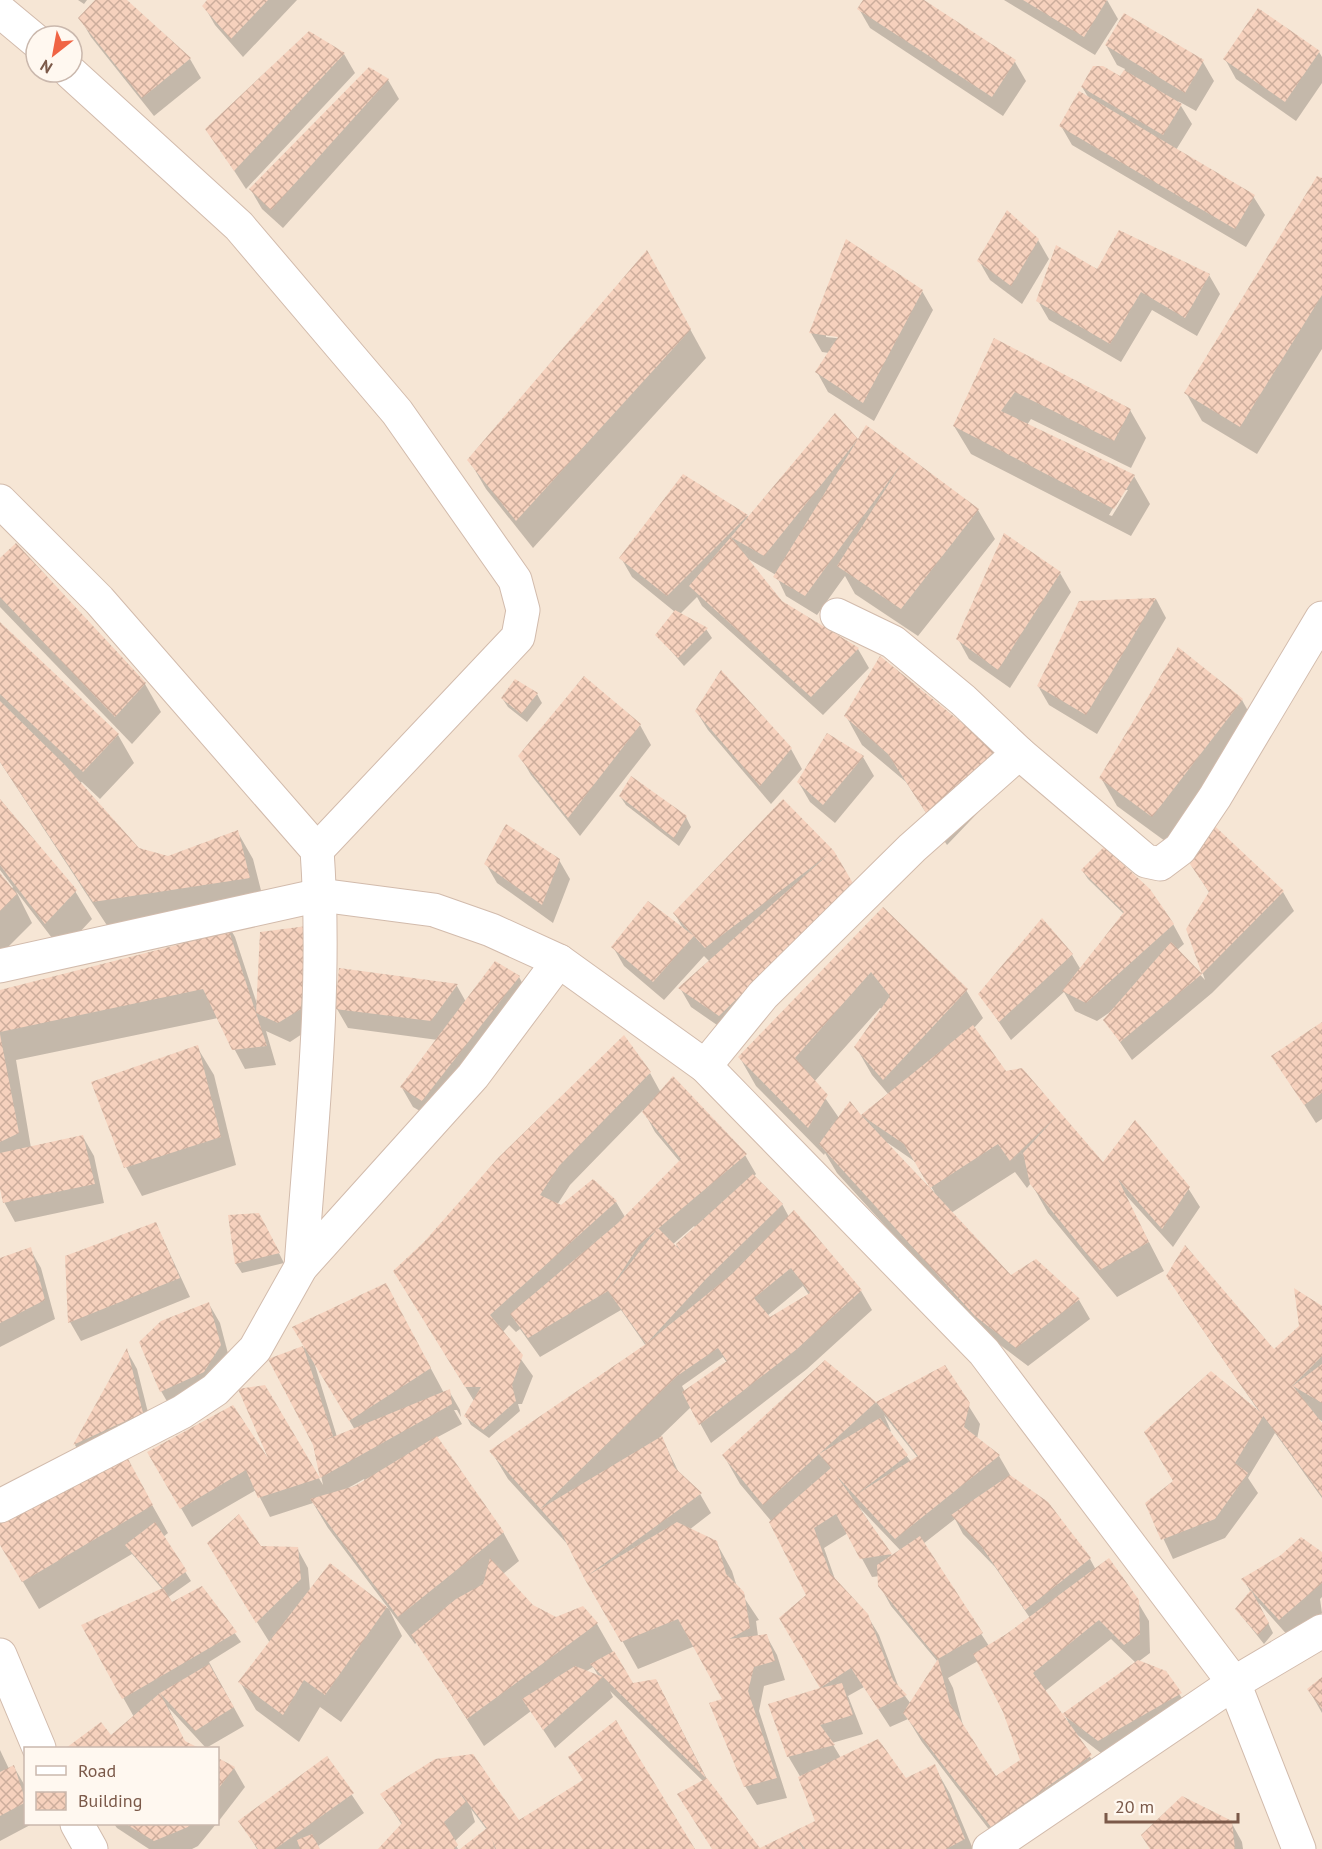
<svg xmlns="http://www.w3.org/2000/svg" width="1322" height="1849" font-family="'PT Sans',sans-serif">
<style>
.residential{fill:#f6e6d5;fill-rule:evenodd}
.shadow{fill:#0003;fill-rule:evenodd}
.building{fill:url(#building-cross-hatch);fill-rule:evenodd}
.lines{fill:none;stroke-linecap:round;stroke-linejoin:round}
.minor-casing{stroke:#d2bbac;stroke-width:35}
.minor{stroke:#fff;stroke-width:33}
</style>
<defs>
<pattern id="building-cross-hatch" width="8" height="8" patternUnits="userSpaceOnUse" patternTransform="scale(1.5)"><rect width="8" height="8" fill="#f6d1bd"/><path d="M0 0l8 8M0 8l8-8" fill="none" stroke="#ccad9c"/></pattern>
</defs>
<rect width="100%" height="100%" fill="#fef4e8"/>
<!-- residential -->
<path class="residential" d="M0,0H1322V1849H0ZM36,36H72V72H36ZM26,1748H218V1824H26Z"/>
<!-- shadow -->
<g class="shadow">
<path d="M78,0H87L84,4Z"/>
<path d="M97,0H125L190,59L201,78L154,116L91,37L80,18Z"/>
<path d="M209,0H297L243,57L215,25L204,6Z"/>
<path d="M865,0H921L1015,62L1026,81L1003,116L870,28L859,9Z"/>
<path d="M1004,0H1107L1118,19L1095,55Z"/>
<path d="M1106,45L1203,62L1214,81L1196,111L1178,101L1192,124L1176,150L1253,196L1265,215L1246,247L1072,145L1061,126L1090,100L1082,87L1120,78L1125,69L1117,65Z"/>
<path d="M1319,52L1322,57V83L1296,121L1236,79L1225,59Z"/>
<path d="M344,54L355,73L246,189L207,129Z"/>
<path d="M369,69L388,80L399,99L283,228L262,209L251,190Z"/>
<path d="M1322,179V349L1257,454L1202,421L1186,393Z"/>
<path d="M1038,240L1049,259L1022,304L990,280L979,261Z"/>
<path d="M1098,271L1209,275L1220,294L1197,336L1152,310L1121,362L1049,320L1038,301Z"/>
<path d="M663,280L706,358L533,548L486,489L469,460Z"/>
<path d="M922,291L933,310L874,421L828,392L817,372L829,353L822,352L811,333ZM826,334L845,336V339L826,337Z"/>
<path d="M995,340L1130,410L1146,438L1131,468L1031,419L1027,425L1134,476L1150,504L1131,536L971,454L954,426ZM1124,490H1128L1112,516L1109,515Z"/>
<path d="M835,415L858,441L906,458L978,510L995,539L918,636L855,594L845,576L817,615L786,596L776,575L745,557L781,602L858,649L869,668L823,715L702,606L697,597L680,614L706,629L712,638L684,666L657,635L675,612L632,577L621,558L684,476L749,517Z"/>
<path d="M0,561L145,684L161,712L132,744L0,607Z"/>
<path d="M1060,573L1071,592L1010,688L969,659L958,639Z"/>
<path d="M1156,599L1166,618L1097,734L1049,705L1038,686L1080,602Z"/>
<path d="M0,624L118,735L134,763L100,799L82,782L80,783L138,849L168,858L237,831L253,859L265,906L110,930L0,762Z"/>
<path d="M537,694L542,703L527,722L508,707L502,698Z"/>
<path d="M1242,700L1258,729L1169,844L1117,806L1101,778Z"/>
<path d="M696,711L791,749L802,769L771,804L708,730Z"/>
<path d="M846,716L994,751L1010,779L947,845L906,782L862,745Z"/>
<path d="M640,725L651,745L580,836L531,775L520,756Z"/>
<path d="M863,757L874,776L835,823L810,802L799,783Z"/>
<path d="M620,796L686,817L691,827L679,846L626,805Z"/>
<path d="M0,799L75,891L92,919L62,951L16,891L32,923L0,955V875L11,889L13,887L0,870Z"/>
<path d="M832,852L730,1034L691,1007L680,988L710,962L704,956L664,1000L624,966L613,947L685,931L674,913Z"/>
<path d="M559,860L570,879L553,923L497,883L486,864Z"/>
<path d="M1191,864L1283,892L1294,911L1212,993L1132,1060L1105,1020L1116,1008L1097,1021L1075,1011L1064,992L1011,1040L980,994L1042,920L1072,955L1081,970L1124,914L1088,879L1082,870L1173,924L1184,944L1177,950L1205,980L1188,929L1210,894Z"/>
<path d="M883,909L966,990L983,1018L974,1028L1006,1072L1021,1070L1108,1170L1188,1188L1200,1207L1173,1247L1123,1192L1164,1271L1117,1297L1048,1213L1031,1183L1027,1188L1015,1172L951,1213L1011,1277L1036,1261L1079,1300L1090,1319L1028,1366L995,1341L992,1343L837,1173L825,1153L824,1155L756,1086L740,1058ZM880,1008L882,1009L856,1047L872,1075L889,1095L861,1116L839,1118L814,1082ZM888,1143L917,1163L935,1193L887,1144Z"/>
<path d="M224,918L235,937L258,1007L306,928L311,1028L290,1042L266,1031L276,1065L245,1069L218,1018L16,1060L31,1148L83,1137L94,1156L104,1203L15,1222L4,1202L0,1182V992L182,945Z"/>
<path d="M495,963L519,977L530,997L434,1119L413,1107L402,1088L438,1040L348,1028L337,1009L340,970L457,986L466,1002Z"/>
<path d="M1322,1023V1119L1316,1123L1273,1056Z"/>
<path d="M197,1047L214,1075L236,1165L142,1196L126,1167L93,1083Z"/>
<path d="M650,1073L661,1093L745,1155L756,1174L753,1177L782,1204L789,1217L794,1212L861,1291L872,1310L807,1369L711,1443L691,1407L661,1436L680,1475L700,1494L711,1513L689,1530L716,1542L732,1571L737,1587L759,1620L756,1621L758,1636L766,1635L777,1655L785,1680L764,1686L759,1711L787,1798L757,1805L745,1786L724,1700L695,1646L638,1669L570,1547L508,1479L491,1451L646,1346L621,1310L540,1357L520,1329L516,1332L509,1325L502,1333L533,1376L522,1404H518L520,1411L489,1438L471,1425L466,1416L474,1401L395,1272ZM643,1110L655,1132L680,1162L625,1217L616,1202L561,1207L557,1205L570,1185ZM694,1226L696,1228L675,1247L672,1245ZM803,1286L809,1295L770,1319L767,1316ZM723,1357L727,1363L685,1392L682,1386Z"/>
<path d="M229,1216L264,1224L284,1263L242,1273L236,1264Z"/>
<path d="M156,1224L190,1297L81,1341L70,1322L66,1257Z"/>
<path d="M30,1249L41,1268L55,1319L0,1347V1260Z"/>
<path d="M1179,1295L1273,1351L1322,1307V1421L1315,1417L1322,1426V1498L1275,1433L1248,1478L1258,1493L1225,1538L1173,1559L1147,1504L1258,1410Z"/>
<path d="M209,1304L220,1323L231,1365L172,1410L161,1391Z"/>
<path d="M401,1313L444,1393L449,1391L460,1410L461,1417L457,1410H454L462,1424L436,1438L503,1532L519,1561L503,1574L532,1606L556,1618L597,1624L632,1685L656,1680L709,1783L758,1849H712L704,1782L610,1691L613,1697L555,1748L531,1711L484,1746L417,1642L415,1644L389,1609L402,1636L341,1722L320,1707L299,1742L256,1710L240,1682L270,1643L220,1563L261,1547L297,1548L308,1568L310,1591L330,1565L389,1609L328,1528L313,1503L270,1517L256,1490L192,1527L149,1453L269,1461L264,1387L323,1485L315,1445L270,1360ZM313,1359L355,1430L337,1437ZM364,1479L365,1481L348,1489V1488ZM593,1667L599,1677L585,1672Z"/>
<path d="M127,1351L137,1369L153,1432L86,1463L75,1445Z"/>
<path d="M826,1362L876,1403L944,1367L980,1424L977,1439L999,1456L1010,1475L1090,1559L1096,1570L1137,1601L1149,1621L1150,1653L1138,1662L1165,1673L1192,1713L1110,1760L1075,1733L1107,1784L1004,1849L922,1742L908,1719L890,1727L864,1687L848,1696L863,1734L832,1743L841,1758L905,1780L934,1766L950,1794L973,1849H762L817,1822L801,1778L788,1756L822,1689L781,1618L808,1595L772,1522L740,1484L724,1456ZM884,1415L918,1458L911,1462L889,1432L891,1431ZM859,1507L901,1551L892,1556ZM955,1519L963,1534L995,1567L1030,1618L989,1646L923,1544ZM848,1533L872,1577L880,1576V1586L891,1606L938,1662L911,1704L899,1688L879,1635L867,1615L836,1582L824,1548ZM1111,1639L1136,1663L1064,1714L1068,1721L1066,1722L1044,1692ZM978,1661L1005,1711L1022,1761L996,1778L964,1729L953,1688L948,1678Z"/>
<path d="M142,1487L168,1533L163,1537L191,1581L167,1598L171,1604L202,1587L241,1642L209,1662L244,1726L206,1748L168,1707L185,1743L196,1748H69L101,1725L111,1737L134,1717L83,1626L163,1590L132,1554L39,1609L0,1543V1524Z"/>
<path d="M1322,1554V1597L1320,1599L1322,1613L1290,1638L1258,1602L1273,1633L1264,1644L1236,1609L1251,1593L1244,1580Z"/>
<path d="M1322,1679V1713L1309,1690Z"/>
<path d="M0,1750L9,1769L14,1767L25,1786L26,1824H32L0,1841Z"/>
<path d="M327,1758L364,1813L318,1846L319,1849H257L240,1821Z"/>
<path d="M218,1760L234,1768L245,1787L218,1822Z"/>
<path d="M436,1760L518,1822L695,1849H462L487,1830L471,1809L475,1822L454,1842L458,1849H380L402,1825L382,1795Z"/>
<path d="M1231,1822L1242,1842L1243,1849H1151Z"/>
<path d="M114,1824H216L198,1846L192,1849H149L117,1828Z"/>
</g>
<!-- building -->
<g class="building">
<path d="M95,0H127L191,58L142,98L78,18Z"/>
<path d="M207,0H268L231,39L202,6Z"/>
<path d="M863,0H924L1016,60L992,97L857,9Z"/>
<path d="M1023,0H1107L1084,37Z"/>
<path d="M1258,8L1320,51L1285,102L1223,59Z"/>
<path d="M1124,13L1204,60L1185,93L1105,45Z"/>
<path d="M309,31L345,53L234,171L205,129Z"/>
<path d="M1093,66H1103L1120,76L1124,70L1182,104L1163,135L1081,87Z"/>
<path d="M369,67L389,79L271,210L249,189Z"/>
<path d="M1079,91L1255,195L1235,229L1059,126Z"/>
<path d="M1317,176L1322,178V295L1240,427L1184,393Z"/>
<path d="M1007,210L1039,239L1011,286L977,261Z"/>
<path d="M1119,230L1210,274L1185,318L1141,292L1110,344L1036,301L1056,245L1097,269Z"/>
<path d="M846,239L923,290L863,403L815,372L838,337L809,333Z"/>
<path d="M647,250L691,329L516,521L467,460Z"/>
<path d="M994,338L1131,409L1114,441L1015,392L1001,411L1135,475L1114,509L953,426Z"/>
<path d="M835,413L858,439L866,425L979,509L901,609L837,566L902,463L805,596L773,577L858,439L764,556L731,537Z"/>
<path d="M683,474L748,515L667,596L619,558Z"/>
<path d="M1004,533L1061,572L998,670L956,639Z"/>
<path d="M731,537L782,601L859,648L811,697L689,586Z"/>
<path d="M16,543L146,683L115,717L0,597V558Z"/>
<path d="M1156,598L1086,715L1037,686L1079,601Z"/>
<path d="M675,610L708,628L678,658L655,635Z"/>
<path d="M0,622L119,734L83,772L0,694Z"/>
<path d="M1178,647L1243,699L1152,817L1099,778Z"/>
<path d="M880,656L995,750L930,819L888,754L844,716Z"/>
<path d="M721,670L792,748L760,786L695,711Z"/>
<path d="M584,676L641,724L568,818L518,756Z"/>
<path d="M515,679L538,693L521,714L501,698Z"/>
<path d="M0,701L65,765L139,848L168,856L238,830L250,878L93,902L0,762Z"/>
<path d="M827,733L864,756L823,805L797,782Z"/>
<path d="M631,776L687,816L674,838L619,796Z"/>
<path d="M0,799L77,890L45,924L0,865Z"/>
<path d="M783,799L834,851L854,885L719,1016L678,988L829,854L705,948L694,936L653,982L611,947L648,901L694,936L673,913Z"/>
<path d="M1203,815L1284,891L1202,974L1186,929L1209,892L1190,864Z"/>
<path d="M506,824L560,859L542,905L484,864Z"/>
<path d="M1104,847L1150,889L1174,924L1086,1003L1062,991L1124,912L1081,870Z"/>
<path d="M0,873L17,894L0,911Z"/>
<path d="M883,907L968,989L883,1080L854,1047L890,996L871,972L795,1058L828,1095L808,1128L738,1057Z"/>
<path d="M224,916L256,1013L260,932L307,926L301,1009L278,1023L256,1013L267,1046L232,1050L203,989L0,1032V990L181,944Z"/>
<path d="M1042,918L1073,954L999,1022L978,994Z"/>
<path d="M1171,942L1202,974L1120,1042L1103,1020Z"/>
<path d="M495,961L520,976L422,1101L400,1087Z"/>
<path d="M339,968L458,984L431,1021L335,1009Z"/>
<path d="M1322,1022V1093L1304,1105L1271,1056Z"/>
<path d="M973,1025L1006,1071L1022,1068L1103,1162L1135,1120L1190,1187L1162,1229L1118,1179L1149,1242L1100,1270L1030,1184L1023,1153L1055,1118L1010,1161L998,1144L930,1188L1011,1275L1036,1259L1080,1299L1016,1348L975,1316L819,1144L850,1101L861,1115ZM861,1115L904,1144L930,1188Z"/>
<path d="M0,1034L19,1133L0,1142Z"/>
<path d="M624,1035L651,1072L559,1166L540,1195L561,1205L593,1179L617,1201L490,1315L523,1355L512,1385L516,1401L483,1430L464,1416L481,1387H465L393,1271L424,1242L498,1158Z"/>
<path d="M198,1045L221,1137L124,1168L91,1082Z"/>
<path d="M673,1076L747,1154L660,1227L639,1245L611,1288L658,1228L682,1252L676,1244L753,1174L783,1204L706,1279L646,1344L732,1274L794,1210L862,1290L797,1349L699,1425L682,1392L727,1361L718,1348L677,1376L540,1509L662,1436L675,1468L702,1493L587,1576L677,1522L717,1541L726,1574L744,1592L750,1628L729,1639L767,1634L775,1661L754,1667L748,1691L777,1778L744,1787L709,1703L722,1699L678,1619L621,1642L584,1578L561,1532L489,1451L646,1344L608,1291L528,1338L510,1314L618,1223L681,1159L642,1112ZM791,1268L810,1293L770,1317L754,1298Z"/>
<path d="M83,1135L95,1184L3,1203L0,1189V1153Z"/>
<path d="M259,1213L280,1253L235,1264L228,1215Z"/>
<path d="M156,1222L180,1278L68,1323L65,1256Z"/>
<path d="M1185,1245L1274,1349L1299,1326L1294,1288L1322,1306V1356L1290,1388L1322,1364V1403L1293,1386L1322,1423V1496L1237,1380L1166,1276Z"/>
<path d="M31,1247L45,1300L0,1323V1258Z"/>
<path d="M386,1283L431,1368L349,1421L292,1327Z"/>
<path d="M209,1302L221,1345L204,1372L160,1392L139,1342L161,1321Z"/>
<path d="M303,1346L333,1436L323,1441L450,1389L452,1404L320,1478L313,1445L268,1359Z"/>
<path d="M127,1348L143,1413L73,1445Z"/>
<path d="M825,1360L876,1402L945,1365L970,1403L964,1427L1000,1455L895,1539L836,1475L892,1554L860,1559L836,1514L814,1528L830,1573L868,1614L893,1680L907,1695L878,1709L851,1668L820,1688L842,1683L853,1715L820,1725L835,1745L787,1757L768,1704L820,1688L779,1618L806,1595L769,1522L831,1468L819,1454L763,1505L722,1455ZM876,1402L918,1456L857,1494L908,1455L880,1418L819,1454Z"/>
<path d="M1211,1371L1264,1415L1235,1463L1248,1473L1215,1519L1161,1540L1145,1503L1173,1481L1144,1432Z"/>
<path d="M265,1385L320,1478L258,1498L246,1470L180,1509L147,1452L233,1405L268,1458L238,1389Z"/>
<path d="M437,1436L504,1532L398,1617L310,1499L355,1486Z"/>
<path d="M127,1457L153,1505L22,1582L0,1545V1523Z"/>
<path d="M1010,1475L1048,1502L1091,1558L1025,1610L982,1547L951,1515Z"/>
<path d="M239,1514L261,1546L298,1547L301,1579L256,1623L207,1543Z"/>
<path d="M155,1522L187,1571L163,1588L125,1545Z"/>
<path d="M920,1536L983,1633L938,1659L878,1586L877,1565Z"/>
<path d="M1301,1537L1322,1552V1583L1279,1620L1241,1579L1281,1555Z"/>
<path d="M490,1558L533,1605L556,1617L583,1606L598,1623L467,1719L411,1635L456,1599L483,1584Z"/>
<path d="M1109,1558L1139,1600L1140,1634L1124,1645L1099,1620L1033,1673L1092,1755L991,1827L903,1713L938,1659L950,1704L996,1776L1020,1760L1003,1712L973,1654L1005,1635Z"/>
<path d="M330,1563L387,1607L325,1695L304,1680L283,1715L238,1682Z"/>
<path d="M202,1586L237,1632L122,1699L81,1625L163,1588L172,1602Z"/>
<path d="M1251,1590L1269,1623L1258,1635L1235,1609Z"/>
<path d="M614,1651L633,1683L656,1679L706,1778L590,1664Z"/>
<path d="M1138,1660L1166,1671L1182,1693L1098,1741L1062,1714Z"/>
<path d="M209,1664L234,1707L195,1731L160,1693Z"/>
<path d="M575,1666L603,1677L543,1730L522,1699Z"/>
<path d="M1322,1677V1709L1307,1689Z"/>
<path d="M160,1693L185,1741L199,1748H66L101,1722L111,1735Z"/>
<path d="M616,1720L695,1849H496L492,1839L495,1849H460L487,1828L453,1783L466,1802L444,1822L458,1845L454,1849H378L402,1823L380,1794L435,1759L473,1754L519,1820L583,1780L568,1757Z"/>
<path d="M878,1739L906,1778L935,1764L965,1839L946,1849H805L795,1835L803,1849H712L677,1794L707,1778L760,1848L815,1821L798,1777Z"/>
<path d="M327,1756L354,1793L275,1849H258L238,1821Z"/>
<path d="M218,1758L235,1767L218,1789Z"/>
<path d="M14,1765L26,1802L0,1816V1772Z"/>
<path d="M1182,1796L1232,1821L1235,1849H1150L1141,1835Z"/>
<path d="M126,1824H191L188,1827L154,1841Z"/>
<path d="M312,1834L320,1849H300L297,1840Z"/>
</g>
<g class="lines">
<!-- minor casing -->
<g class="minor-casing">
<g id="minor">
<path d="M0,11L36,41"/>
<path d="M70,72L239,226L397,412L515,580L523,610L518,637L317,850"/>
<path d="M0,501L99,600L317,850C327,988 311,1129 301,1267"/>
<path d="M837,615L893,642L963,700L1019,753L1146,861L1160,864L1180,849L1215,797L1322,618"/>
<path d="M0,966L320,895L434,910L491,930L559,961L705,1066L984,1352L1234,1683L1299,1849"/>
<path d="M705,1066L763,995L912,848L1019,753"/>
<path d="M0,1506L182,1412L215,1390L255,1349L301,1267L473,1076L559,961"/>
<path d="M0,1655L39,1748"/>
<path d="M77,1824L91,1849"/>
<path d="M989,1849L1234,1683L1322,1631"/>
</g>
</g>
<!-- minor -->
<use href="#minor" class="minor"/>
</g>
<!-- legend -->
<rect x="24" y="1747" width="195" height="78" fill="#fff8f0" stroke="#cab8ad" stroke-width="1.5"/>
<rect x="36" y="1766" width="30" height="9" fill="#ffffff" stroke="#cab8ad" stroke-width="1.5"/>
<text x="78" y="1777" font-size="18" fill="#7b5949">Road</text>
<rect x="36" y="1792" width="30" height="18" fill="url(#building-cross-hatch)" stroke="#cab8ad" stroke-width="1.5"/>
<text x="78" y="1807" font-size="18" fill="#7b5949">Building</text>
<!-- north arrow -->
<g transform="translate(54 54) rotate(211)"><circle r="28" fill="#fff8f0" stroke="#cab8ad" stroke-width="1.5"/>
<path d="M0-4.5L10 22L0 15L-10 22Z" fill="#f06444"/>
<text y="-9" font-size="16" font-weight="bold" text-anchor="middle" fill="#7b5949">N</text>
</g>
<!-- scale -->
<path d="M1106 1813v9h132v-9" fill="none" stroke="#7b5949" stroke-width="3"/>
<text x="1115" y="1813" font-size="18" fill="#7b5949" stroke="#fff8f0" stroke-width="4.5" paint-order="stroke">20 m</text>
</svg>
